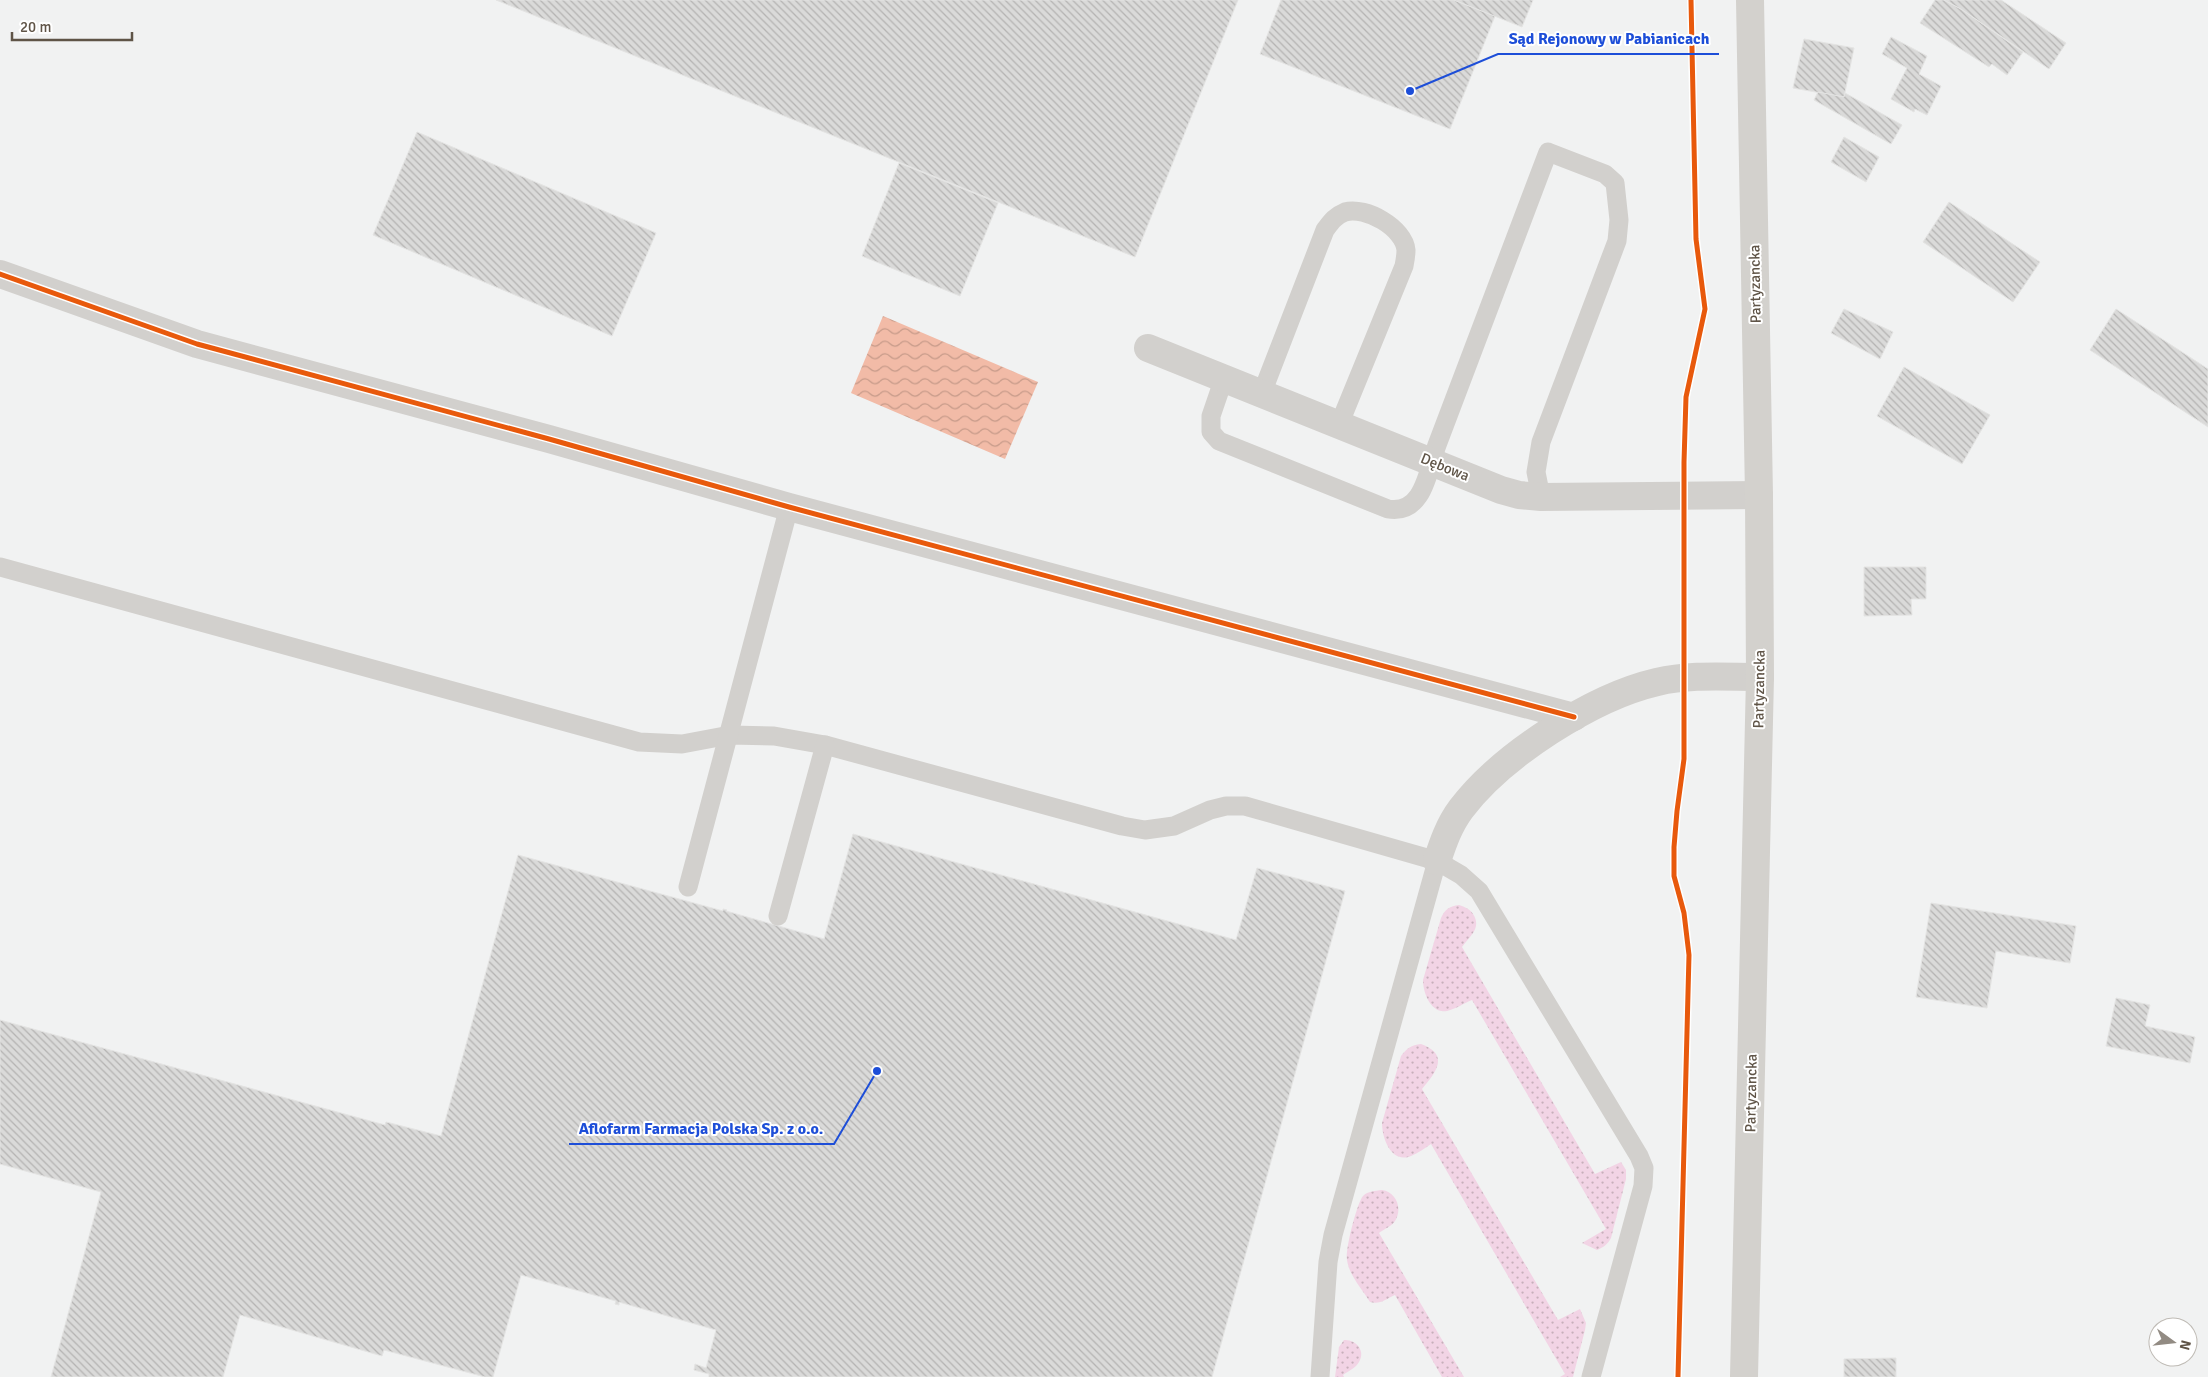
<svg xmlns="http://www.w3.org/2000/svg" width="2208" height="1377" font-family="Signika,sans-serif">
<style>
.grass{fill:url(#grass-dots)}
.water{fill:url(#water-waves)}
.building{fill:url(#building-back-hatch);stroke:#e4e4e3}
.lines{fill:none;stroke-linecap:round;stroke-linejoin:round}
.lane{stroke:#d2d0cd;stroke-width:19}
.street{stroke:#d2d0cd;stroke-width:28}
.secondary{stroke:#d3d1cd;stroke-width:28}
.cycleway-casing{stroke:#fff;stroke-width:8}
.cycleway{stroke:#e8590c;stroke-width:5}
.labels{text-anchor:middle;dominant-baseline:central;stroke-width:4;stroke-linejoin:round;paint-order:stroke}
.street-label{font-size:15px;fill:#5f5447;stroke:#fff}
.leader{fill:none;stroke:#1d4ed8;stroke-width:2}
.callout-dot{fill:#1d4ed8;stroke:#fff;stroke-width:2}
.callout-label{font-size:16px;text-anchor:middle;font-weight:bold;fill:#1d4ed8;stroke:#fff;stroke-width:4;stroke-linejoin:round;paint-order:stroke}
</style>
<defs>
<pattern id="grass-dots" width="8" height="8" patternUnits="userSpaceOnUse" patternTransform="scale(1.25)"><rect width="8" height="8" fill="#f2d4e5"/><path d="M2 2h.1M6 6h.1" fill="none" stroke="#c7afbb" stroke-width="1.8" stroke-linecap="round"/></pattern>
<pattern id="water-waves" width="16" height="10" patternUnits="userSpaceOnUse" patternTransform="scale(1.25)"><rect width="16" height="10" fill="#f2bba7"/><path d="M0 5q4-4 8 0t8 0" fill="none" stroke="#c79b8a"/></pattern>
<pattern id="building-back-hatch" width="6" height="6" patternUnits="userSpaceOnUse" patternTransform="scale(1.25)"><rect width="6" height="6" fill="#dadad9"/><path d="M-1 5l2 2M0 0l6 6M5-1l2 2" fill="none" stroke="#b4b3b2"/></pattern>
</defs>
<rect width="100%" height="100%" fill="#f1f2f2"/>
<!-- grass -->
<g class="grass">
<path d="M1459,905C1465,907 1470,909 1473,914C1482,928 1470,936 1462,947L1595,1174L1621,1162L1626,1170V1179L1611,1238C1607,1245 1604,1247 1597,1250L1582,1243L1606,1229L1472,1000C1464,1003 1456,1009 1447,1011C1431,1014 1423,993 1423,980L1441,918C1445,909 1450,906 1459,905Z"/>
<path d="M1421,1044C1451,1055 1435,1073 1422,1089L1558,1320L1580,1309L1586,1323L1585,1330L1573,1377H1560L1565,1374L1431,1144C1425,1148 1418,1153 1411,1156C1391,1164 1382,1138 1382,1123L1401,1056C1407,1048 1411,1045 1421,1044Z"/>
<path d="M1382,1190C1396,1192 1403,1208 1395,1221C1392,1226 1384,1229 1379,1233L1464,1377H1442L1395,1295C1386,1299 1380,1305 1370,1302C1362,1289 1349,1275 1347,1260C1345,1250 1357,1203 1363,1196C1368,1191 1375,1191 1382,1190Z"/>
<path d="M1344,1340C1356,1339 1366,1351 1359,1362C1356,1368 1348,1371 1343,1375L1344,1377H1335L1339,1347Z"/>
</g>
<!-- water -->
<path class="water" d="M883,316L1038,382L1005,459L851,393Z"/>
<!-- building -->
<g class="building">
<path d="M496,0H1238L1135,257Z"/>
<path d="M1281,0H1454L1495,16L1450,129L1260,54Z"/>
<path d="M1454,0H1533L1522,27Z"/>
<path d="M1935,0H1944L1961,9L2023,52L2007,75L1992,64L1989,67L1920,23Z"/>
<path d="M1944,0H2001L2066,43L2049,69L1961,9Z"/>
<path d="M1891,37L1927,56L1919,74L1941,86L1927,115L1915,109L1914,112L1891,99L1907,68L1882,54Z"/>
<path d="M1804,39L1854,48L1844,97L1793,88Z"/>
<path d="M1818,92L1844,97L1845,93L1902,125L1891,144L1814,100Z"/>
<path d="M417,132L656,233L612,336L373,235Z"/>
<path d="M1844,137L1879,157L1866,182L1831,162Z"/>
<path d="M899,163L998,203L960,296L862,256Z"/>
<path d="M1949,202L2040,262L2013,302L1923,242Z"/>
<path d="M1844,309L1893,332L1880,359L1831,333Z"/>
<path d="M2116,309L2208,369V427L2090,350Z"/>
<path d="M1904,367L1990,415L1962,464L1877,416Z"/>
<path d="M1864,567H1926V599H1911L1912,615L1864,616Z"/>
<path d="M853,834L1236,940L1257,868L1345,891L1212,1377H709V1374L694,1370L695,1364L706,1368L716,1330L619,1302V1305L615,1304L616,1301L521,1275L493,1377H485L384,1350L382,1356L240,1315L223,1377H51L101,1192L0,1164V1020L385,1125L386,1122L441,1136L518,855L723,911V909L727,910L726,911L824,939Z"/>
<path d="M1931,903L2076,926L2070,963L1996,951L1987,1008L1916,997Z"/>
<path d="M2116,998L2150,1005L2145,1026L2195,1037L2190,1063L2106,1046Z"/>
<path d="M1896,1358V1377H1844V1359Z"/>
</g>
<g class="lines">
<!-- lane -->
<g class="lane">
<path d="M1224,378L1211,416V432L1219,441L1388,509C1424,515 1428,470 1437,445L1548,152L1605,174L1615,183L1619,220L1617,241L1541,442L1536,472L1541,497"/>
<path d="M1262,393L1325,230C1331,222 1335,216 1345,212C1366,206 1404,228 1406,250C1406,255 1405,261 1404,266L1339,425"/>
<path d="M0,567L639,742L682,744L730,735L774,736L825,745L1122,826L1145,830L1174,826L1210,810L1226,806H1245L1437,861L1461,875L1479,891L1639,1156L1644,1168L1643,1186L1591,1377"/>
<path d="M688,887L789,507"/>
<path d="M778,916L825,745"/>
<path d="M1320,1377L1328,1262L1333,1235L1437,861"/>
</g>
<!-- street -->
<g class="street">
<path d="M0,274L197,344L549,439L789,507L1574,717"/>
<path d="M1148,348L1501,490L1519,495L1541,497L1759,495"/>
<path d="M1437,861C1443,843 1449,825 1461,809C1501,756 1592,697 1657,682C1690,674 1726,677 1760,677"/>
</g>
<!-- secondary -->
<path class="secondary" d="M1744,1377L1760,677L1759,495L1750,0"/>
<!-- cycleway casing -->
<g class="cycleway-casing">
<g id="cycleway">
<path d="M0,274L197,344L549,439L789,507L1574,717"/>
<path d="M1678,1377L1689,955L1684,913L1674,876V847L1677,811L1684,759V462L1686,397L1705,309L1696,239L1691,0"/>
</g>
</g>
<!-- cycleway -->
<use href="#cycleway" class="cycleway"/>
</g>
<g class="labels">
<!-- street labels -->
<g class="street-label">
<text transform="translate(1755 284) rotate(-91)">Partyzancka</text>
<text transform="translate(1445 467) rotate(22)">Dębowa</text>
<text transform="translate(1759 689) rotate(-89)">Partyzancka</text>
<text transform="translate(1751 1093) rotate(-89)">Partyzancka</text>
</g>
</g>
<!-- callouts -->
<path class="leader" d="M1410 91L1498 54H1719M877 1071L834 1144H569"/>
<g class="callout-dot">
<circle cx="1410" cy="91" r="5"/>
<circle cx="877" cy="1071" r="5"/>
</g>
<g class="callout-label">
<text x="1609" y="44">Sąd Rejonowy w Pabianicach</text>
<text x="701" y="1134">Aflofarm Farmacja Polska Sp. z o.o.</text>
</g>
<!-- north arrow -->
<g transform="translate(2173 1342) rotate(105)"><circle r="24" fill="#ffffff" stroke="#bfbbb5"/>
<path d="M0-4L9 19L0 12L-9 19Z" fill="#928b83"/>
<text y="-8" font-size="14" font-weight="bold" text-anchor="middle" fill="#5f5447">N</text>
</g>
<!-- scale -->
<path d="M12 32v8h120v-8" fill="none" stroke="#5f5447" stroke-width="2.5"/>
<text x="20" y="32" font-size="15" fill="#5f5447" stroke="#ffffff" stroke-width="4" paint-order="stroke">20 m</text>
</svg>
